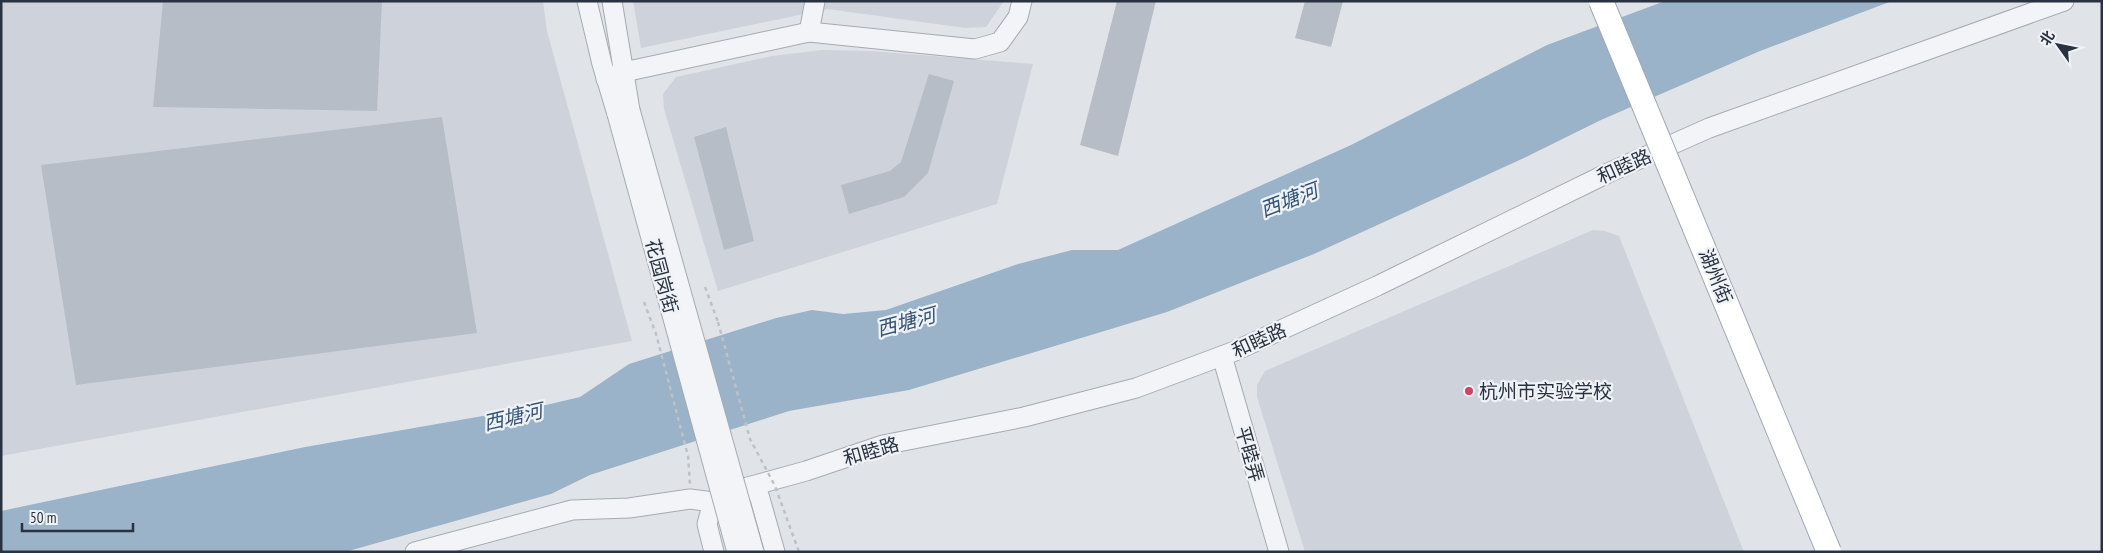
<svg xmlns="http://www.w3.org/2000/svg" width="2103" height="553" font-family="'PT Sans Narrow','Noto Sans SC',sans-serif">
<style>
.built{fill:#ced3db}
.water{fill:#9bb3c9}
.building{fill:#b7bdc6}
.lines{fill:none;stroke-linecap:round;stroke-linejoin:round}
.minor-casing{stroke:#a5abb3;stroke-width:21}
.path{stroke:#bec2c7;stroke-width:2.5;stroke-dasharray:4 4;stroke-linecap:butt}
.minor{stroke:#f3f4f7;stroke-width:19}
.minor-bridge-casing{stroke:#a5abb3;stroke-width:21;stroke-linecap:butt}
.major-bridge-casing{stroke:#9fa8b4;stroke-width:26;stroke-linecap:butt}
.path-bridge{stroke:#bec2c7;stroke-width:2.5;stroke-dasharray:4 4;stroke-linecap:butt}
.minor-bridge{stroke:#f3f4f7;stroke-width:19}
.major-bridge{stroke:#fff;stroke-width:24}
.poi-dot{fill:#ce455e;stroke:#eff2f6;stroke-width:2}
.labels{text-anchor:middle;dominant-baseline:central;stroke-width:4.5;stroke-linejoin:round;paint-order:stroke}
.street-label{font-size:19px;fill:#283240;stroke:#eff2f6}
.poi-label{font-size:19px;fill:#283240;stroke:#eff2f6;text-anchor:start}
.water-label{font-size:20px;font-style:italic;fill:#335274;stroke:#eff2f6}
</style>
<rect width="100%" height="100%" fill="#e0e4e9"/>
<!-- built -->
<g class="built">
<path d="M1,1H543L547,31L632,341L1,456Z"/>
<path d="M633,1H1004L986,27L965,28L828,9L641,48Z"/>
<path d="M822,50L870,51L1033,64L997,204L718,291L664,109L663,94L676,77L772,56Z"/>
<path d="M1593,230L1605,231L1619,236L1744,552H1305L1257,397V385L1265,371Z"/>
</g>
<!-- water -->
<path class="water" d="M1665,1H1892L1760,51L1601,120L1524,158L1314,254L1167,312L909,390L789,411L590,475L551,494L345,552H1V511L305,447L546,405L580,397L629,364L776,318L812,310L843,314L886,310L1018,264L1072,250H1118L1351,145L1547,45Z"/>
<!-- building -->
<g class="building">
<path d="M163,1H382L377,111L153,107Z"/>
<path d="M1117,1H1156L1118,156L1080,145Z"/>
<path d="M1305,1H1343L1331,47L1295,38Z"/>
<path d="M929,74L954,81L928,173L904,197L849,214L841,185L890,171L901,162Z"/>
<path d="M442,117L477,333L76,385L41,165Z"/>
<path d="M726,127L754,241L724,250L694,137Z"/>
</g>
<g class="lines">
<!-- minor casing -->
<g class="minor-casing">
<g id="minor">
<path d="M587,1L602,64L617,114"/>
<path d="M612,1L630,110"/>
<path d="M809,32L815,1"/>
<path d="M606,79L624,72L809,32L975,49L1000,42L1018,17L1022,1"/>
<path d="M1222,356L1279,552"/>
<path d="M748,487L759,495L775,552"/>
<path d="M713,502L707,524L714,552"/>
<path d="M415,552L572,510L629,508L690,499L713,502L748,487L806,471L883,445L1024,417L1136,388L1235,351L1377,286L1608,173L1709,128L2064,1"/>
</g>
</g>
<!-- path -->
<g class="path">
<path d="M705,287L718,322"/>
<path d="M644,302L656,334L688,456L690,484"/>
</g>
<!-- minor -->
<use href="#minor" class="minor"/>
<!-- minor-bridge casing -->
<g class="minor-bridge-casing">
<g id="minor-bridge">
<path d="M630,110L754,552"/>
<path d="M617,114L737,552"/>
</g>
</g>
<!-- major-bridge casing -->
<g class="major-bridge-casing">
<path id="major-bridge" d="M1601,1L1829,552"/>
</g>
<!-- path-bridge -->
<path class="path-bridge" d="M718,322L750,439L775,486L799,552"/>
<!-- minor-bridge -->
<use href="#minor-bridge" class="minor-bridge"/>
<!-- major-bridge -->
<use href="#major-bridge" class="major-bridge"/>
</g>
<!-- markers -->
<circle class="poi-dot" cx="1469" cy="391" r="5"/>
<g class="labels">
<!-- street labels -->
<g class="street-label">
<text transform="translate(1624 166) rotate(-24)">和睦路</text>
<text transform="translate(662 276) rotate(75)">花园岗街</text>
<text transform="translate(1716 276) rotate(68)">湖州街</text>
<text transform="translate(1259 340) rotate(-24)">和睦路</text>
<text transform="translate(871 451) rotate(-16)">和睦路</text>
<text transform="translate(1250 454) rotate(74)">平睦弄</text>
</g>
<!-- poi labels -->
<g class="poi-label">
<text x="1479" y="391">杭州市实验学校</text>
</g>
<!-- water labels -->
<g class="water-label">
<text transform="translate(1289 200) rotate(-21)">西塘河</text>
<text transform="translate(906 322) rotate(-15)">西塘河</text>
<text transform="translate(513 417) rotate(-13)">西塘河</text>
</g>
</g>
<!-- border -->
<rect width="2103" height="553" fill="none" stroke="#283240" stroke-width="5"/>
<!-- north arrow -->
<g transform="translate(2058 45) rotate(303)" stroke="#eff2f6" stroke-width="4" paint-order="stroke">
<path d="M0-4L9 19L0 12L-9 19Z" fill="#283240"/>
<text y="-8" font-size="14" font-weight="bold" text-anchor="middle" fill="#283240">北</text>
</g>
<!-- scale -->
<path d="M22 523v8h111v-8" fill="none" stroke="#283240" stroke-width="2.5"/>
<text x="30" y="523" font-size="15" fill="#283240" stroke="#eff2f6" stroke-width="4" paint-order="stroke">50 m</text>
</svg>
